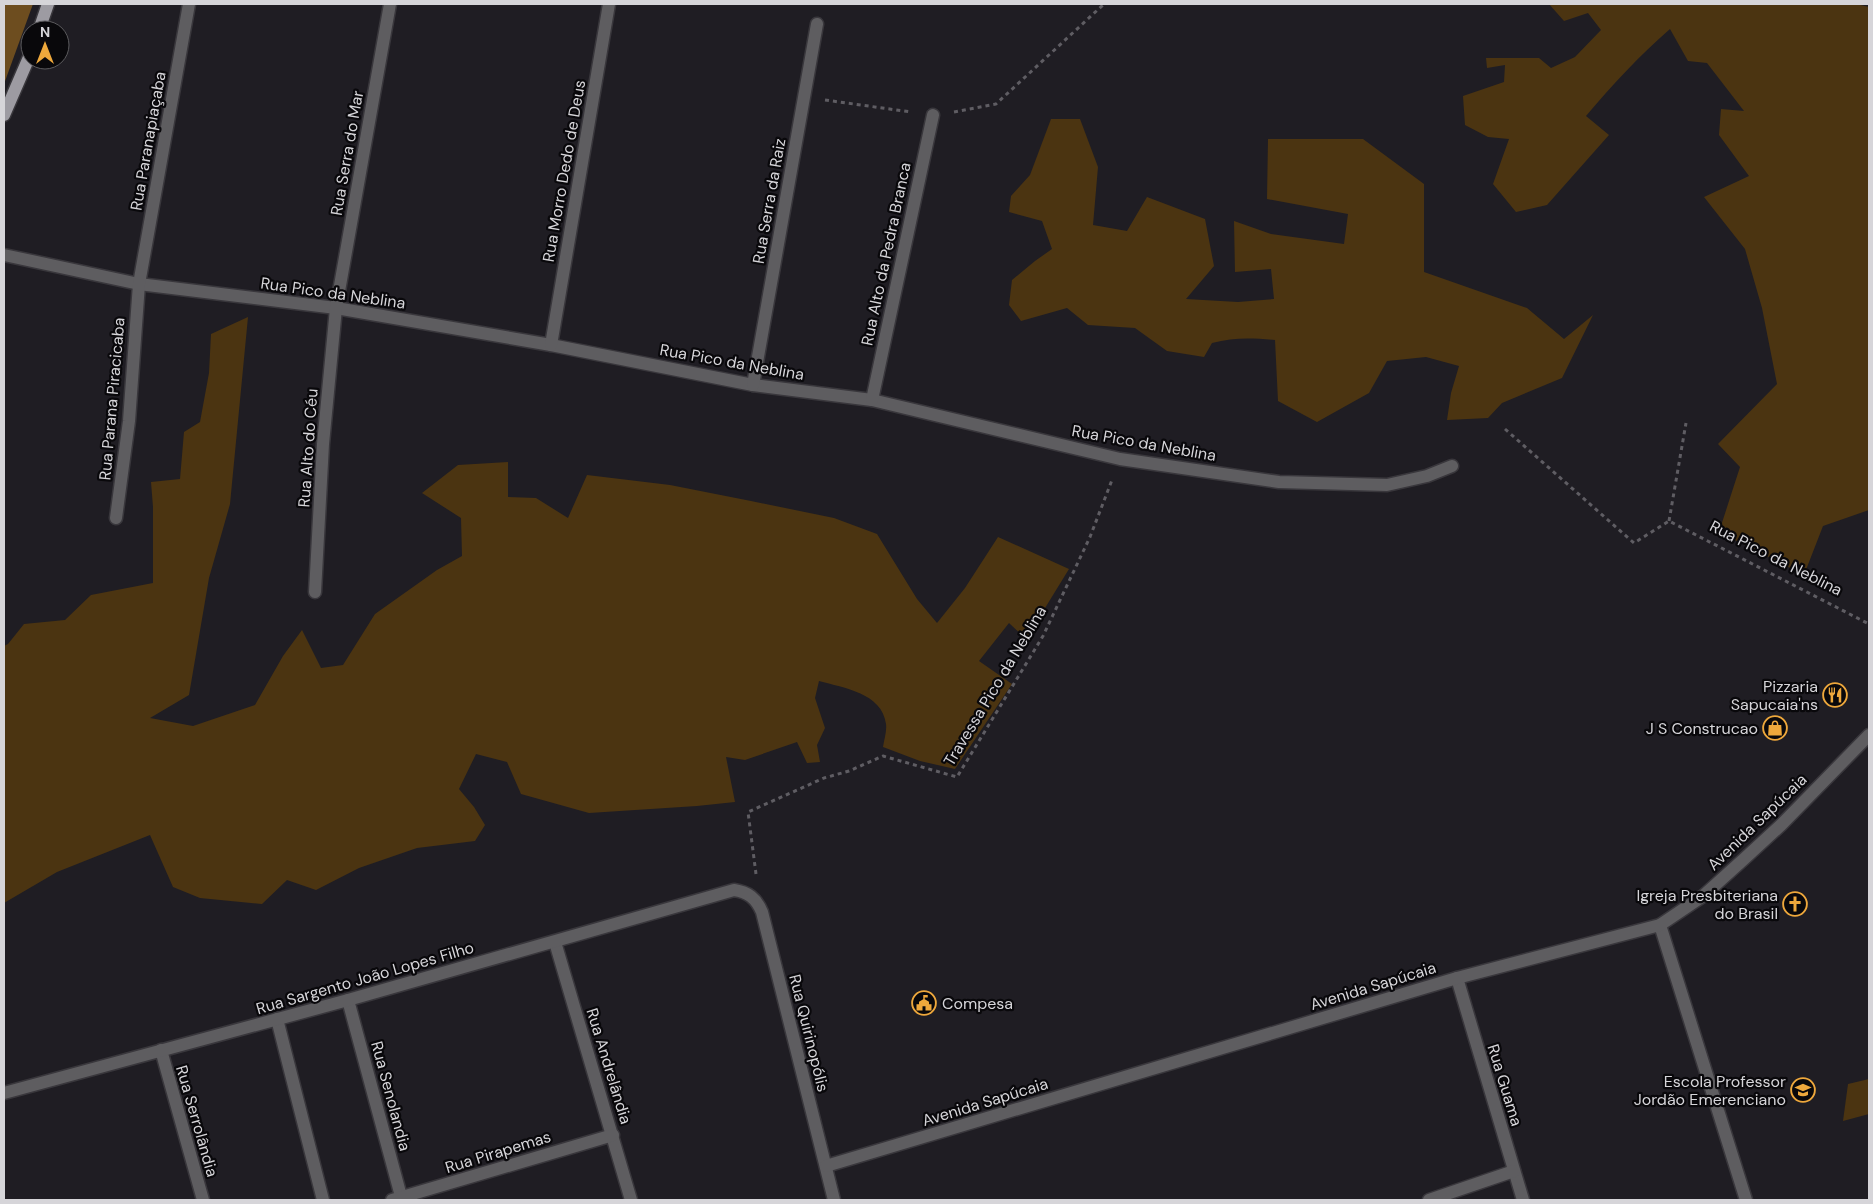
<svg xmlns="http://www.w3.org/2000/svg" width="1873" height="1204" font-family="'DM Sans',sans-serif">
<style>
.green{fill:#4b3411}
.water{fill:#6d4d1f}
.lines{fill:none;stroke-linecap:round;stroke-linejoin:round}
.minor-casing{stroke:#39373c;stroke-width:15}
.major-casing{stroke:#39373c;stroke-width:15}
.path{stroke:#5f5d63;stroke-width:3;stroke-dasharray:4 4;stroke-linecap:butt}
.minor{stroke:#5e5d60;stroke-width:12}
.major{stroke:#9d9ba2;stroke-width:12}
.labels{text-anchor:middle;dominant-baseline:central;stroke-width:4.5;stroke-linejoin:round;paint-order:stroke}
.street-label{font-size:16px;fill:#d6d5d9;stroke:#09080b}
.poi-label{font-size:16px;fill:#d6d5d9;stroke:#09080b;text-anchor:end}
</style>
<rect width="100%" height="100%" fill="#1f1d23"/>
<!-- green -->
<g class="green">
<path d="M1549,4H1856L1869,7V510L1823,526L1804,575L1719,532L1740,467L1718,444L1777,384L1762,308L1745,249L1704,197L1749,176L1719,135L1721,109L1744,111L1707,63L1688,61L1670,29C1640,55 1612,85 1586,116L1609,135L1547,205L1516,212L1493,184L1509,139L1488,137L1465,125L1463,96L1504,82L1505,65L1487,68L1486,58H1539L1551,68L1575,57L1601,30L1588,13L1564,21Z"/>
<path d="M1051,119H1080L1098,167L1093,225L1127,231L1147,197L1205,219L1214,266L1186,299L1238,302L1274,299L1271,269L1235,272L1234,221L1271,234L1344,244L1348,214L1267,199L1268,139H1363L1424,184V272L1527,308L1564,339L1593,315L1562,378L1502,403L1488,418L1447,420L1451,393L1459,366L1426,357L1387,361L1369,393L1317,422L1278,401L1275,340C1253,338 1234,337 1212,343L1204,357L1167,351L1135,328L1088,325L1067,308L1021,321L1009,305L1012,280L1035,261L1052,249L1042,221L1009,212L1011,196L1030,175Z"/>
<path d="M248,317L230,504L209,578L189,695L150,718L193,726L255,705L283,656L302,630L321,668L343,665L375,614L437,570L462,556L461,518L422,493L458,465L508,462V497L536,498L568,518L587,475L670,485L751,501L834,518L877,534L917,599L937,623L965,588L998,537L1069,569L1026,639L1009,623L979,661L1012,684L955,769L920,761L883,747C884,740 887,731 886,724C882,693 844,688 819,681L815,698L825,728L817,745L820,762L807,763L797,742L745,760L726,757L735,802L697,806L589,813L521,794L507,762L476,754L459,789L474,807L485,825L475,841L417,848L359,868L316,890L287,880L262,904L200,898L173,887L150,835L57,872L4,903V646L8,644L24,624L65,620L91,595L153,583V507L151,482L180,479L184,432L200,422L209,373L211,334Z"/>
<path d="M1869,1079V1114L1843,1121L1848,1084Z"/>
</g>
<!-- water -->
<path class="water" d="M4,4H33L4,84Z"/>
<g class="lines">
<!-- minor casing -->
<g class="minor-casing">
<g id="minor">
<path d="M4,255L139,284L336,308L551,345L753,385L872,400L1120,459L1279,482L1387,485L1427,476L1452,466"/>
<path d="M551,345L609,4"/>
<path d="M753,385L817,24"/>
<path d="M872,400L933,115"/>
<path d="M116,518L129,421L139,284L189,4"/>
<path d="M315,592L323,444L336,308L390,4"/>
<path d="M1660,925L1746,1200"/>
<path d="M555,942L631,1200"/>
<path d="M1457,978L1523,1200"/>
<path d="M348,1000L402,1200"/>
<path d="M277,1019L323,1200"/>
<path d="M161,1050L203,1200"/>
<path d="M4,1093L348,1000L734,890C748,892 756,898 762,912L834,1200"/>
<path d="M826,1166L1457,978L1660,925L1703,896L1744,859L1781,825L1869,735"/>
<path d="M392,1200L613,1135"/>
<path d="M1429,1200L1514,1171"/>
</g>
</g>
<!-- major casing -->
<g class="major-casing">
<g id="major">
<path d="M39,30L48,4"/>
<path d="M4,115L30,55"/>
</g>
</g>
<!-- path -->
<g class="path">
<path d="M825,100L911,112"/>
<path d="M954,112L996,104L1104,4"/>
<path d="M1505,429L1634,543L1669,521L1869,624"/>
<path d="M1669,521L1686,423"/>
<path d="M756,874L748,812L824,778L849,771L883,756L957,777L1043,636L1090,537L1112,480"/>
</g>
<!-- minor -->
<use href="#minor" class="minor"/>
<!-- major -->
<use href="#major" class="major"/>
</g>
<!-- icons -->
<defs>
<g id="restaurant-ring" transform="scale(1.25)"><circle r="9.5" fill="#09080b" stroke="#eea83c" stroke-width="1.5"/><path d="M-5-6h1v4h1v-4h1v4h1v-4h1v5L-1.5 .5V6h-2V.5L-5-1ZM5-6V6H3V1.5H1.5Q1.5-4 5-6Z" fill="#eea83c"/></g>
<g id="shop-ring" transform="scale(1.25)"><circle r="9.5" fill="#09080b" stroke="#eea83c" stroke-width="1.5"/><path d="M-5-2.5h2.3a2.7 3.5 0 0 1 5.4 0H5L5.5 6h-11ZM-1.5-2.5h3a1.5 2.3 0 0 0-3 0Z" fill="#eea83c"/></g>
<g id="church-ring" transform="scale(1.25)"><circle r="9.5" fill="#09080b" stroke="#eea83c" stroke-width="1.5"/><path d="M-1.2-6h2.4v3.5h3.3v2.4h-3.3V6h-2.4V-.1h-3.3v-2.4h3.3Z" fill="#eea83c"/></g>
<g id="civic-ring" transform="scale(1.25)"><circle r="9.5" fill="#09080b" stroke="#eea83c" stroke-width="1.5"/><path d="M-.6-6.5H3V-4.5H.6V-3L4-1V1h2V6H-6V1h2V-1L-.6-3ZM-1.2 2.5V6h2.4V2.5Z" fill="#eea83c"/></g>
<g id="school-ring" transform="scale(1.25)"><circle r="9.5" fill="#09080b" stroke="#eea83c" stroke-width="1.5"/><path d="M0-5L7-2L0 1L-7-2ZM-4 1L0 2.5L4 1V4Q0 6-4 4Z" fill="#eea83c"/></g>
</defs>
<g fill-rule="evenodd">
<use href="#restaurant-ring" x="1835" y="695"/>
<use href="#shop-ring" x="1775" y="728"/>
<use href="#church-ring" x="1795" y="904"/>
<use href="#civic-ring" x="924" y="1003"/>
<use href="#school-ring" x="1803" y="1090"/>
</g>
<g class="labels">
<!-- street labels -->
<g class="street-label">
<text transform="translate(148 141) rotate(-80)">Rua Paranapiaçaba</text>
<text transform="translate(347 153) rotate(-80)">Rua Serra do Mar</text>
<text transform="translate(564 171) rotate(-80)">Rua Morro Dedo de Deus</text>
<text transform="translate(769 201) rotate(-80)">Rua Serra da Raiz</text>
<text transform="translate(886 254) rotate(-78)">Rua Alto da Pedra Branca</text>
<text transform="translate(333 293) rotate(8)">Rua Pico da Neblina</text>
<text transform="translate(732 362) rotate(10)">Rua Pico da Neblina</text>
<text transform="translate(112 399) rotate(-85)">Rua Parana Piracicaba</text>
<text transform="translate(1144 443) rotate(10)">Rua Pico da Neblina</text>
<text transform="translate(308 448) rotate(-86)">Rua Alto do Céu</text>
<text transform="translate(1776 558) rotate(27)">Rua Pico da Neblina</text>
<text transform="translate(995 686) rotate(-59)">Travessa Pico da Neblina</text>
<text transform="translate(1757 822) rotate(-44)">Avenida Sapúcaia</text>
<text transform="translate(365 978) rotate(-16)">Rua Sargento João Lopes Filho</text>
<text transform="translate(1373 986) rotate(-17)">Avenida Sapúcaia</text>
<text transform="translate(809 1033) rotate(76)">Rua Quirinopólis</text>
<text transform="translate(609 1066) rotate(73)">Rua Andrelândia</text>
<text transform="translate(1505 1085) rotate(73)">Rua Guama</text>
<text transform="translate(391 1096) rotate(75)">Rua Senolandia</text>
<text transform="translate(985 1102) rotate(-17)">Avenida Sapúcaia</text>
<text transform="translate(197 1121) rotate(74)">Rua Serrolândia</text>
<text transform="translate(498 1152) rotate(-17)">Rua Pirapemas</text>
</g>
<!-- poi labels -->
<g class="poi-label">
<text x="1818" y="686">Pizzaria<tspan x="1818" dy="18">Sapucaia'ns</tspan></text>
<text x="1758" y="728">J S Construcao</text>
<text x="1778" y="895">Igreja Presbiteriana<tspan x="1778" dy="18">do Brasil</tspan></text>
<text x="942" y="1003" text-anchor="start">Compesa</text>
<text x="1786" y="1081">Escola Professor<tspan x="1786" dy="18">Jordão Emerenciano</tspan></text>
</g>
</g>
<!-- border -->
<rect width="1873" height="1204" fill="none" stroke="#d6d5d9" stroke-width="10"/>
<!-- north arrow -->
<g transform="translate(45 45)"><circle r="24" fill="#09080b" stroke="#5b5a5d"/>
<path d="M0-4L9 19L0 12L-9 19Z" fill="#eea83c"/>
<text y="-8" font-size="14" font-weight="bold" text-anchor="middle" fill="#d6d5d9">N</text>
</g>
</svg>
